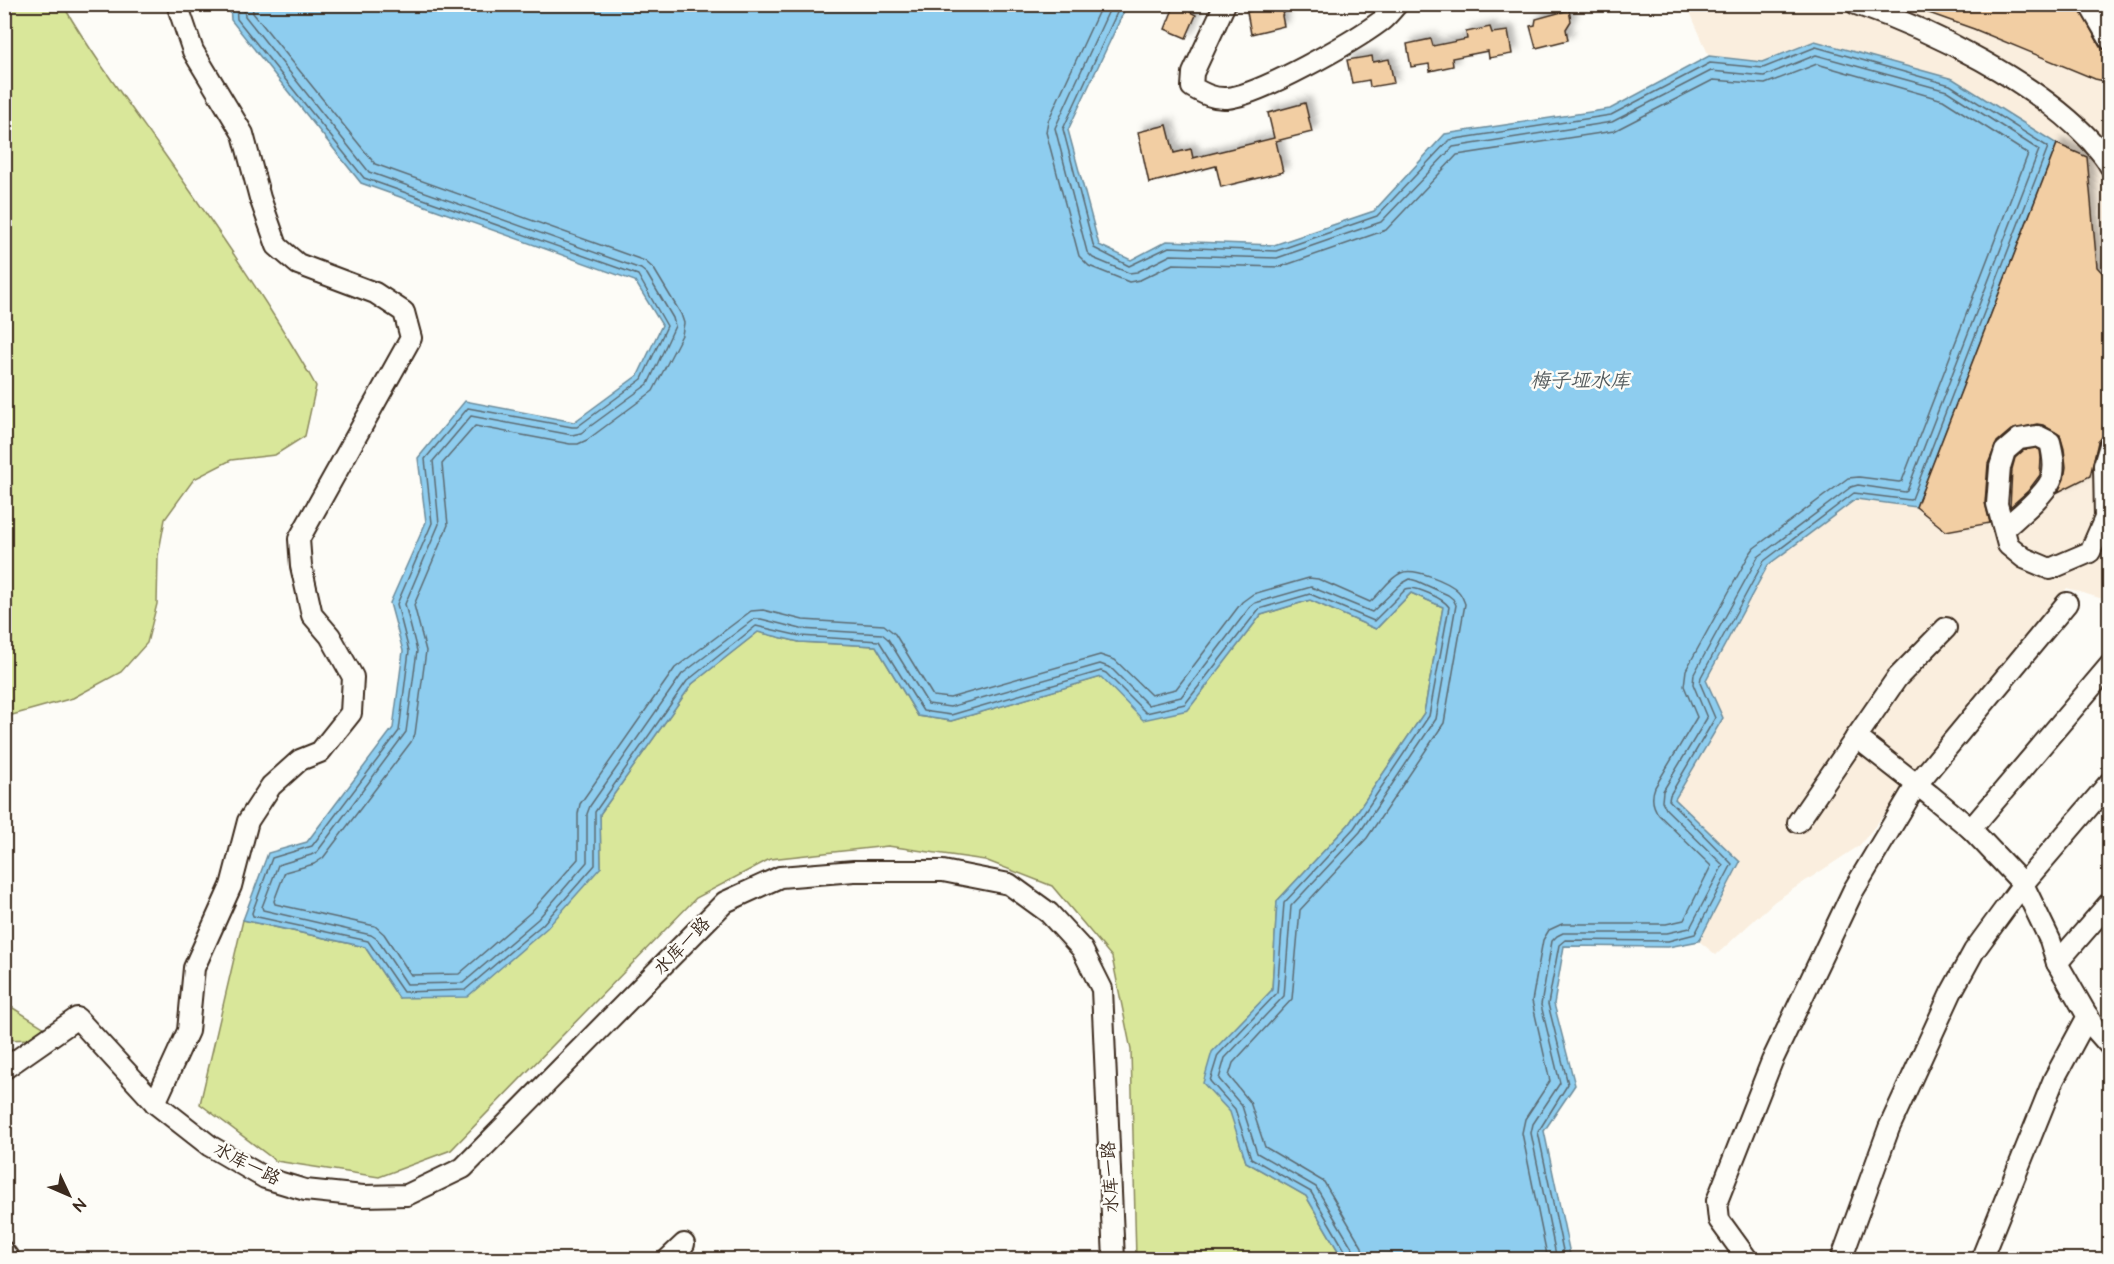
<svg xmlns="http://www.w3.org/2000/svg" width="2114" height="1264" font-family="'Architects Daughter','LXGW WenKai TC',sans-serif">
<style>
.built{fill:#faeede}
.green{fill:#d9e79a;stroke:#8a885c;stroke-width:1.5}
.water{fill:#8ecdef;stroke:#6d8c9b;stroke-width:1.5}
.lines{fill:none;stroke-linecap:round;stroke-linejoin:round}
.shore{stroke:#5c6b72;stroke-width:1.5}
.building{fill:#f2cea3;stroke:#3b2a1e;stroke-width:1.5;filter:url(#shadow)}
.minor-casing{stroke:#3b2a1e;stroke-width:24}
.minor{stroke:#fdfcf7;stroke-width:20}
.labels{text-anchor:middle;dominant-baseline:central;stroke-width:5;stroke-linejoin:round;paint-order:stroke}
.street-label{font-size:18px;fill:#3b2a1e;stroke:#fdfcf7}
.water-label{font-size:20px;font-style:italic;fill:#545b5d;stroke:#fdfcf7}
</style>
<defs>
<filter id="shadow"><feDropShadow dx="5.5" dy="-5.5" stdDeviation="3" flood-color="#0004"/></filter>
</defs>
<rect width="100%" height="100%" fill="#fdfcf7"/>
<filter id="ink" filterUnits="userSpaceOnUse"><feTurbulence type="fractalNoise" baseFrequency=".0167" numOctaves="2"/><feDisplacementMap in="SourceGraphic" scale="12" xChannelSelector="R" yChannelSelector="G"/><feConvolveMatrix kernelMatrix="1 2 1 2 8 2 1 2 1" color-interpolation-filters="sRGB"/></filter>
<g filter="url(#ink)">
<!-- built -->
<g class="built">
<path d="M1687,5H2104L2110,14L2109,280L2097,267L2087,157L2057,144L1953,79L1815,41L1762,62L1709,56Z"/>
<path d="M2109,425V601L2067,588L1859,846L1775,901L1716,955L1699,941L1740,862L1675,799L1723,718L1706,680L1768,565L1856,499L1916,507L1946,531L1999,521L2090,476Z"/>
</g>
<!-- green -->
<g class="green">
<path d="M5,4L63,5C91,53 125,99 158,145C213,223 269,303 316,386L305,436L275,455L231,460L194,479L165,519L158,556L157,604L147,643L121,672L73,698L5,717Z"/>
<path d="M1411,593L1443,607L1424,713L1349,824L1277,901L1272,990L1213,1052L1246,1162L1306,1196L1343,1259H1136L1131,1050L1112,957L1052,886L985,860L888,846L770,859L696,898L451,1150L379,1177L276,1161L200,1104L243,920L365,947L399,998L601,867L600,814L692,684L758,632L799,642L876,646L918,716L951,721L1101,677L1188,709L1261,615L1310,600L1376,629Z"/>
<path d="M5,1003L61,1038L5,1040Z"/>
</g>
<!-- water -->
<path class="water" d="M230,5H1127L1068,130L1099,245L1131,260L1167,241L1274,245L1374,211L1445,134L1610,109L1709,56L1762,62L1815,41L1953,79L2057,144L1916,507L1856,499L1768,565L1706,680L1723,718L1675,799L1740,862L1699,941L1668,947L1564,946L1554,1004L1575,1085L1544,1131L1571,1259H1343L1306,1196L1246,1162L1230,1112L1203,1083L1212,1052L1272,990L1277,901L1349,824L1424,713L1443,607L1411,593L1376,629L1310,600L1261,615L1188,710L1143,720L1101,677L951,721L918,716L876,646L799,642L758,632L692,684L600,814L601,867L547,928L467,997L399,998L365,947L243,920L268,853L307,842L393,728L403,651L390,603L426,522L418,458L465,401L574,422L638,375L662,325L635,281L361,183L231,20Z"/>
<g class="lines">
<!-- shore -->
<g class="shore">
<path d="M236,4L237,19L364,178L638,275L667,326L642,379L577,427H572L468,408L425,459L432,523L397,604L409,651L399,731L312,846L272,858L252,913L253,916L368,941L403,992L465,990L543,924L595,865V812L687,681L756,626L800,636L879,641L923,711L951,715L1101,671L1106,673L1146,713L1185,704L1259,609L1310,594L1374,621L1406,589C1415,585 1444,599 1449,607L1429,716L1354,828L1284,903L1277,993L1218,1055L1210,1081L1235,1109L1251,1158L1311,1192L1347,1254L1348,1260"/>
<path d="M243,4L245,16L369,172L641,269L647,274L673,318L675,326L648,384L581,433L572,435L471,416L433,461L439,524L405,604L417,651L406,732L317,852L311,855L278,865L262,907L263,910L371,935L377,939L407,984L463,983L538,919L587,862V814L590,806L682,674L754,619H761L801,629L882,634L888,639L928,704L950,707L1100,664L1111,668L1148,705L1181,697L1250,607L1255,603L1311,587L1372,612L1401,584L1410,579L1417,581L1448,595L1453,599L1456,605L1436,719L1360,832L1291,906L1284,996L1225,1058L1219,1079L1242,1106L1257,1153L1316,1187L1354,1251L1355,1260"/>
<path d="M252,4L253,13L375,164L645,261L654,269L681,314L684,323L682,335L653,391L587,440L578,444H570L475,426L442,464L448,525L414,605L426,651L415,734L411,742L323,858L314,864L285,872L274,901L275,904L375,926L384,934L411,975L459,974L531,912L578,859V814L580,804L675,668L751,611L763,610L803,620L884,625L895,634L933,696L950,698L1100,655L1115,660L1151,695L1176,689L1242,602L1253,594L1309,578L1318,579L1370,602C1381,593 1389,578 1401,573C1414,567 1449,582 1458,591C1462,595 1463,599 1465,604L1444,723L1367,838L1300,910L1292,999L1233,1063L1229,1076L1250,1102L1265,1147L1324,1182L1362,1247L1364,1260"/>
<path d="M1102,4L1048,121L1046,132L1079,256L1089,266L1129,282L1140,280L1173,264L1280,267L1386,230L1457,155L1614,131L1713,80L1765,84L1817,64L1943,100L2028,154L1902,481L1899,482L1859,477L1848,478L1754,548L1749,555L1686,670L1684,686L1697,717L1655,787C1651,797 1652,806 1659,815L1711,866L1684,920L1666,924H1562L1549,930L1543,940L1532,1001L1550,1081L1525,1119L1522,1133L1548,1260"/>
<path d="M1112,4L1055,128L1087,252L1093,258L1129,273L1137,272L1171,255L1277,258L1381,222L1453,147L1612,122L1711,71L1764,76L1816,55L1947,91L2039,150L1907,491L1905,492L1858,485L1851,487L1758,557L1694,674L1693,684L1707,718L1663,791L1662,801L1666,809L1723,865L1690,928L1667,933H1563L1557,936L1552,941L1541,1005L1560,1083L1533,1124L1531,1133L1557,1260"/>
<path d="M1121,4L1063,129L1094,248L1129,266L1169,247L1276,251L1377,216L1449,140L1611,115L1710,63L1763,68L1816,47L1950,85L2048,147L1912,499L1910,500L1854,493L1764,561L1701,677L1700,683L1715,718L1670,795L1669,800L1732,864L1695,934L1668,941L1565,940L1559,945L1548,1004L1568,1084L1538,1132L1565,1260"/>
</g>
</g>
<!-- building -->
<g class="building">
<path d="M1175,4H1193L1190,12L1196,15L1186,38L1165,29Z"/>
<path d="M1252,4H1289L1282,16L1284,26L1251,34L1247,12L1251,11Z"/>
<path d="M1909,4H2077L2100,46L2109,54V82L2095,79L1974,29L1909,6Z"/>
<path d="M1569,10L1571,21L1566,29L1568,40L1536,48L1530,26L1535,25L1536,19Z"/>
<path d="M1490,27L1492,33L1508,31L1512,54L1489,58L1488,51L1452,58L1453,66L1430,71L1429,64L1411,67L1407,44L1431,39L1433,46L1467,39L1466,32Z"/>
<path d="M1372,56L1373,62L1389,59L1394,83L1370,87L1369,80L1352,83L1347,60Z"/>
<path d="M1305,103L1312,132L1276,141L1283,172L1221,187L1216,166L1149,183L1138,132L1167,125L1174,153L1191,149L1193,158L1274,138L1268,113Z"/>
<path d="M2057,144L2087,157L2097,267L2109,280V425L2106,434L2098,442L2090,476L2058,492L2064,479L2066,467L2064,449L2060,435L2043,425L2037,424L2011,430L1997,442L1988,464L1985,503L1990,523L1946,531L1916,507Z"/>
<path d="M2036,448L2040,450L2041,458L2040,475L2028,491L2010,507L2012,469L2015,458L2024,450Z"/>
</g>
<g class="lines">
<!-- minor casing -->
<g class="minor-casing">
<g id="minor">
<path d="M1225,4L1193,73L1192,87C1204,94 1214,99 1227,98C1260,95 1353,42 1381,21C1387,16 1392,10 1397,4"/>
<path d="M1856,4C1932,30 2036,82 2091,141C2098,149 2105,156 2110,166"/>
<path d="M2089,4L2110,40"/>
<path d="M2004,529C2017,517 2044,496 2051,480C2056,468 2053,454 2050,442L2038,436L2019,439L2005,451L2000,467L1997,504L2008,545L2024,558L2050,569L2090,552L2105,518L2104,465L2110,445"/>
<path d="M1856,737L1930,795L1971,829L2023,884L2050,940L2057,963L2095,1029L2110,1046"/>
<path d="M1798,822L1897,678L1946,628"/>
<path d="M1971,829L2110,665"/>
<path d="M2057,963L2110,902"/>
<path d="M4,1069L77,1018L155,1103L210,1146L265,1178L305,1190L363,1196L407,1195L463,1168L725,902L780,877L854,871H943L1009,884L1049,913L1082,949L1102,989L1114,1260"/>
<path d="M155,1103L188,1031L194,968L231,886L248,821L271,786L300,760L320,752L351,713L353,677L330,636L312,615L301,566L299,539L411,338L404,312L375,293L298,264L277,246L260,198L243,134L193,51L177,4"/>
<path d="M4,1252L10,1260"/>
<path d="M667,1260L684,1244"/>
<path d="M1748,1260L1719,1220L1717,1201L1772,1061L1853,891L1917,784L2067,603"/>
<path d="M1841,1260L1889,1128L1951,993L1974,951L2023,884L2110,782"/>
<path d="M1981,1260L2054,1079L2088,1016"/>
</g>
</g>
<!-- minor -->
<use href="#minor" class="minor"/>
</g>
</g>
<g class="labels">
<!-- street labels -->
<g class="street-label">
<text transform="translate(682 946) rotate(-46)">水库一路</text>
<text transform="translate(247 1164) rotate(27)">水库一路</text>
<text transform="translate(1110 1177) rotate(-93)">水库一路</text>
</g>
<!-- water labels -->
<g class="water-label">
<text x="1580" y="381">梅子垭水库</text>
</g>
</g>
<!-- margin -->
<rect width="2114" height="1264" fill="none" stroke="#fdfcf7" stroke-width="24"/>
<rect x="12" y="12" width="2090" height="1240" fill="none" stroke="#3b2a1e" stroke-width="2" filter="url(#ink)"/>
<!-- north arrow -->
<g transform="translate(69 1195) rotate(134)" stroke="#fdfcf7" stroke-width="4.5" paint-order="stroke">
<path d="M0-4.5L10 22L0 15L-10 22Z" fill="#3b2a1e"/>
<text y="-9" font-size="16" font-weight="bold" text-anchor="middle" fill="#3b2a1e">N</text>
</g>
</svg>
